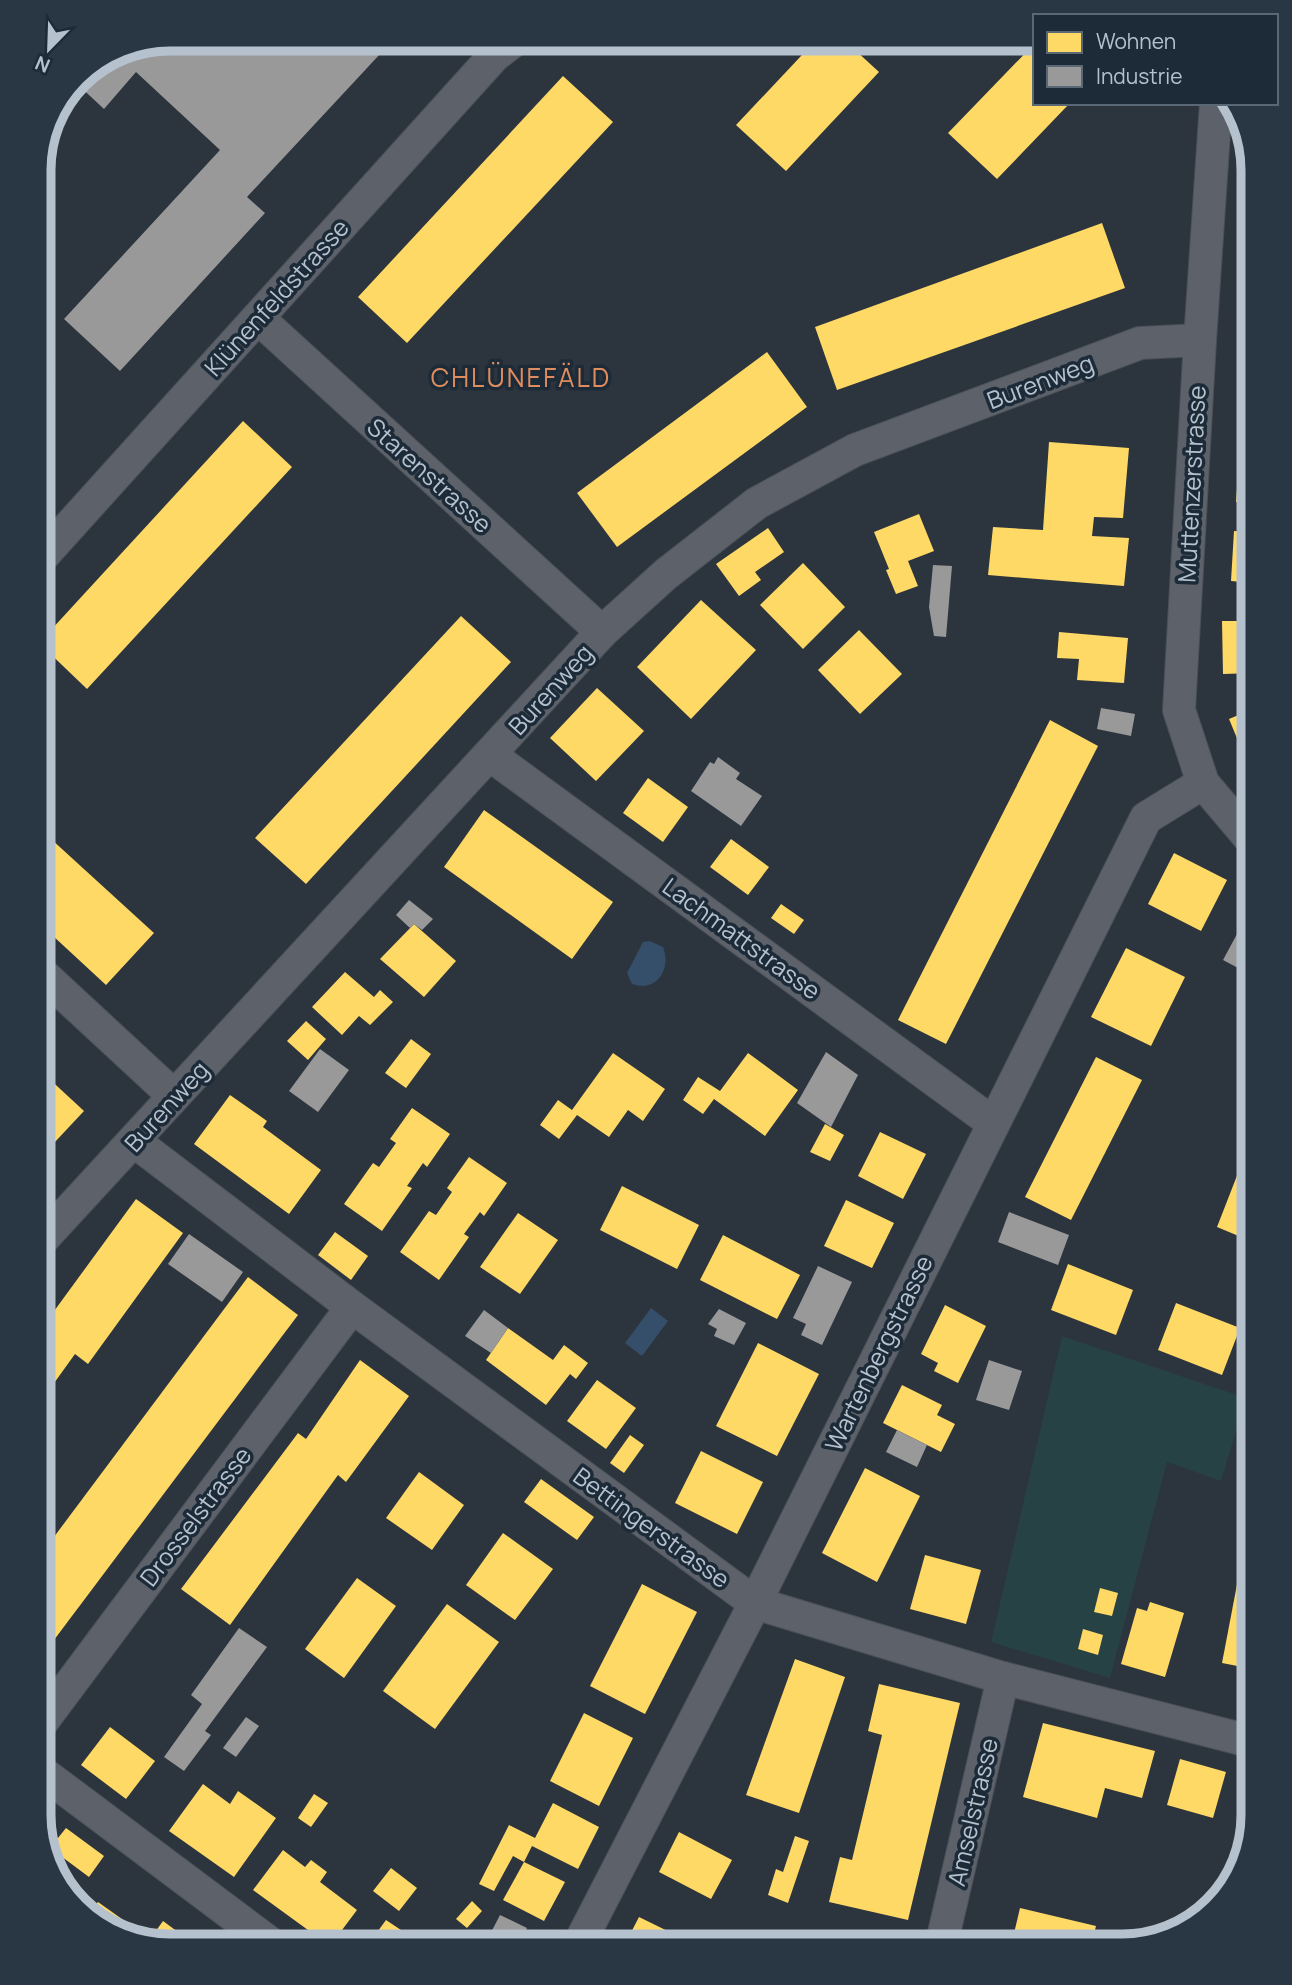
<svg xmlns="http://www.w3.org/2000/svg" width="1292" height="1985" font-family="Manrope,sans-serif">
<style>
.green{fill:#274245}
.water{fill:#354e69}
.homes{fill:#ffd966}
.industry{fill:#999}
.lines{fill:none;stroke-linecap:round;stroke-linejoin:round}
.street-casing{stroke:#4a5057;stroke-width:34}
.street{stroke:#5d626a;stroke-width:32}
.labels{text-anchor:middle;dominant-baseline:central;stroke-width:7;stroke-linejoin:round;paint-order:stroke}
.street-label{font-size:24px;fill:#b6c1ce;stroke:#1d2b39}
.neighbourhood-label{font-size:26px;letter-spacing:2px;fill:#e08d5e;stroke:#1d2b39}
.rim{fill:none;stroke:#b6c1ce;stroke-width:9}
</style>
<rect width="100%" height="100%" fill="#2c343d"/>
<!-- green -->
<path class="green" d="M1062,1336L1246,1398L1221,1481L1167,1462L1110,1678L991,1642Z"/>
<!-- water -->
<g class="water">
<path d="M650,941L663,947C672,969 656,993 632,984L627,973L643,942Z"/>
<path d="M651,1308L668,1321L642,1356L625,1343Z"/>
</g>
<!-- homes -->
<g class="homes">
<path d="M817,39H843L879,72L786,171L736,125Z"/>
<path d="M1035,43V103H1070L997,179L948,133Z"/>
<path d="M563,76L613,122L407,343L358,297Z"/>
<path d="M1242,126L1254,170L1253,171L1238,170Z"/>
<path d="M1102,223L1125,288L837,390L815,327Z"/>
<path d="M767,352L807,407L617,547L577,493Z"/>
<path d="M1249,363L1253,364V418H1244Z"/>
<path d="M243,421L292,467L87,689L39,643Z"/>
<path d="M1049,442L1129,448L1123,518L1094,517L1092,536L1129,538L1124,586L988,575L993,527L1043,530Z"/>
<path d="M1240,449L1253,451V503L1236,502Z"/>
<path d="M1250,511H1253V583L1231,581L1234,531L1249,532Z"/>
<path d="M919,514L934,551L908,561L918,586L896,594L886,570L889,569L874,532Z"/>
<path d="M768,528L784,552L755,572L761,580L739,596L716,564Z"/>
<path d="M803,563L845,607L803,649L760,605Z"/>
<path d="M701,600L756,650L691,719L637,667Z"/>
<path d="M461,616L511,662L306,884L255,838Z"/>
<path d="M1222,621H1253V673L1223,674Z"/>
<path d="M859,630L902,674L860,714L818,670Z"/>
<path d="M1059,632L1128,638L1124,683L1077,680L1079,659L1057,658Z"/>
<path d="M597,688L644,731L596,781L550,738Z"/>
<path d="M1253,709V765L1249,767L1229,719Z"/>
<path d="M1050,720L1098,746L946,1044L898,1020Z"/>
<path d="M648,778L688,807L663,842L623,813Z"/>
<path d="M484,810L613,902L572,959L444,867Z"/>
<path d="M39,828L154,933L106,985L39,923Z"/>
<path d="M731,839L769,867L748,895L710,867Z"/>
<path d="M1174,853L1227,880L1201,931L1148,904Z"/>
<path d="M781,904L804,920L794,934L771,918Z"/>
<path d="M414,924L456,961L424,997L380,959Z"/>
<path d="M1126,948L1185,977L1151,1046L1091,1017Z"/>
<path d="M345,972L374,997L380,990L393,1002L370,1025L359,1016L342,1035L312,1007Z"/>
<path d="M306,1021L326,1039L308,1060L287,1041Z"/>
<path d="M411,1039L431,1054L406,1088L385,1073Z"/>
<path d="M613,1053L665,1089L643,1121L628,1110L609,1137L577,1115L559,1139L540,1125L558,1100L572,1110Z"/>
<path d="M748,1053L798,1090L765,1136L714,1099L703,1114L683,1100L698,1077L720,1091Z"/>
<path d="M1096,1057L1142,1080L1071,1220L1025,1197Z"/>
<path d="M44,1074L84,1111L39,1159V1080Z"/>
<path d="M230,1095L267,1121L263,1127L321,1170L289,1214L194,1144Z"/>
<path d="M412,1108L450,1134L427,1167L423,1163L407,1186L412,1188L382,1231L344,1204L373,1163L379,1167L396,1143L390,1139Z"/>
<path d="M825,1124L844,1135L830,1161L810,1152Z"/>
<path d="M880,1132L926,1154L903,1199L858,1176Z"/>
<path d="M469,1157L507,1183L484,1216L480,1212L464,1234L469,1237L439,1280L400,1252L429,1211L436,1215L452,1192L447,1188Z"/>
<path d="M1240,1168L1253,1174V1242L1217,1227Z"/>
<path d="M622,1186L699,1225L677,1269L600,1230Z"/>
<path d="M136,1199L183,1233L88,1364L75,1354L39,1404V1311L49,1318Z"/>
<path d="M846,1200L894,1223L872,1268L824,1246Z"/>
<path d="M518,1213L558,1240L520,1294L480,1267Z"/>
<path d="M335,1232L368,1256L351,1280L318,1255Z"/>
<path d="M723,1235L800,1275L777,1319L700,1280Z"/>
<path d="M1068,1264L1133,1290L1116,1335L1051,1310Z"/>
<path d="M248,1277L298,1315L39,1660V1557Z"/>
<path d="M1176,1303L1240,1328L1222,1375L1158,1350Z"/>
<path d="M945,1305L986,1326L958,1383L934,1371L938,1363L921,1354Z"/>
<path d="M508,1328L553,1360L564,1345L588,1363L576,1379L570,1374L546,1405L486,1360Z"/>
<path d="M758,1343L819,1374L777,1456L716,1426Z"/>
<path d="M360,1360L409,1396L346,1482L338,1475L230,1625L181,1589L298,1433L306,1439Z"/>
<path d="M597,1380L636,1408L606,1449L567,1421Z"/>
<path d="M902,1385L942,1405L937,1415L955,1424L941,1452L883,1423Z"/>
<path d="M630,1435L644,1445L624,1473L610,1463Z"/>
<path d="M701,1451L763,1482L737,1534L675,1503Z"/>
<path d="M865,1468L920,1496L877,1582L822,1553Z"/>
<path d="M419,1472L464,1505L432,1550L386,1518Z"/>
<path d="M541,1479L594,1517L577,1540L524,1502Z"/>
<path d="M1252,1506H1253V1669L1222,1663Z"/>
<path d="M503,1533L553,1569L515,1620L466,1585Z"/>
<path d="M925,1555L981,1570L966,1624L910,1609Z"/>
<path d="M357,1578L396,1606L344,1678L305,1649Z"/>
<path d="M642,1584L697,1612L645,1714L590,1686Z"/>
<path d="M1100,1588L1118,1593L1112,1616L1094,1612Z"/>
<path d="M1150,1602L1184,1613L1165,1677L1121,1664L1137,1608L1147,1611Z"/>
<path d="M447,1604L499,1642L435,1729L383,1691Z"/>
<path d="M1083,1629L1103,1635L1098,1655L1078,1649Z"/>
<path d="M795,1659L845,1677L799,1813L746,1795Z"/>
<path d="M879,1684L960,1703L908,1920L829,1902L840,1857L852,1860L882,1735L868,1731Z"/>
<path d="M584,1713L633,1738L599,1806L550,1781Z"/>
<path d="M1043,1723L1155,1751L1142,1798L1105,1788L1097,1818L1023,1797Z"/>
<path d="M110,1727L155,1761L126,1799L81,1765Z"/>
<path d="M1180,1759L1226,1772L1213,1818L1167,1805Z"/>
<path d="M203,1784L230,1804L238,1791L276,1818L234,1877L169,1831Z"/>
<path d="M314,1794L328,1803L311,1827L298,1818Z"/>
<path d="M553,1803L599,1827L578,1869L532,1846L524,1862L513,1856L494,1891L479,1884L509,1825L535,1838Z"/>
<path d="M66,1828L104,1856L89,1877L50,1848Z"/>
<path d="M679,1832L732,1860L711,1899L659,1872Z"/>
<path d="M795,1836L809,1841L788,1903L768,1895L776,1869L783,1872Z"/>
<path d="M283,1850L305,1867L311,1860L327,1872L320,1882L357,1910L330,1946L253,1890Z"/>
<path d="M524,1862L565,1882L544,1921L503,1900Z"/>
<path d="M391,1868L417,1888L399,1911L373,1891Z"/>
<path d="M53,1869L79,1888L72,1898L56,1880Z"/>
<path d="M472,1901L482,1911L467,1928L456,1919Z"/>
<path d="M98,1902L136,1929L131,1936L97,1925L88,1915Z"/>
<path d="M1020,1908L1096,1926L1091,1946H1011Z"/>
<path d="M639,1917L686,1940L684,1943L691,1946H624Z"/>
<path d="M386,1920L425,1946H367Z"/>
<path d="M163,1921L197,1946H162L148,1942Z"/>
</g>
<!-- industry -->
<g class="industry">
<path d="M170,39H394L247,197L265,213L120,371L64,319L220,150L136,72L104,109L75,82L77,77L120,48Z"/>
<path d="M933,565L952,566L946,637L934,636L929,607Z"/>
<path d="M1101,708L1135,714L1131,736L1097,729Z"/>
<path d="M718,757L740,773L736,779L762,796L741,826L691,791L710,762L714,764Z"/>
<path d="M409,900L433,919L422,930L414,924L410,928L396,915Z"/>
<path d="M1237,934L1253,943V976L1223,960Z"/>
<path d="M320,1049L349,1070L318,1112L289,1091Z"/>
<path d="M826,1052L858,1075L831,1127L797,1103Z"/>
<path d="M1009,1212L1069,1235L1058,1265L998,1242Z"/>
<path d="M189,1234L243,1272L222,1302L168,1264Z"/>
<path d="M818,1266L852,1282L822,1345L801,1335L806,1324L793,1318Z"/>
<path d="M719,1309L746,1323L734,1345L714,1336L717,1329L708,1324Z"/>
<path d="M484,1310L508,1328L491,1353L465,1336Z"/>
<path d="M989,1360L1022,1371L1009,1410L976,1400Z"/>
<path d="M897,1430L927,1445L917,1467L886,1452Z"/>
<path d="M239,1628L267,1647L205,1731L211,1735L184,1771L164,1757L202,1704L191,1695Z"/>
<path d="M246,1717L259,1726L236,1757L223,1748Z"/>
<path d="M500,1915L527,1928L518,1946H494L486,1942Z"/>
</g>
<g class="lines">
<!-- street casing -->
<g class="street-casing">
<g id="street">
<path d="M1216,103L1200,340L1179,710L1203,783L1253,842"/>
<path d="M258,318L602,632"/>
<path d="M39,560L494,56L516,39"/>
<path d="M490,755L993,1123"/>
<path d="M39,971L174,1096"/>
<path d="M134,1141L352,1307L755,1603L1003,1678L1253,1742"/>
<path d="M39,1243L602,632L666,574L757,503L855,450L1140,343L1200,340"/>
<path d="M39,1726L352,1307"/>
<path d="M39,1770L274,1946"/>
<path d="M578,1946L755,1603L1146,818L1203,783"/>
<path d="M941,1946L1003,1678"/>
</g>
</g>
<!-- street -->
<use href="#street" class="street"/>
</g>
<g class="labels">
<!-- street labels -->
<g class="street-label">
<text transform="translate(276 297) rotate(-48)">Klünenfeldstrasse</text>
<text transform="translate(1040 381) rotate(-21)">Burenweg</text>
<text transform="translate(430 475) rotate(42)">Starenstrasse</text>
<text transform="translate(1191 484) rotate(-87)">Muttenzerstrasse</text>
<text transform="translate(550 689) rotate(-48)">Burenweg</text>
<text transform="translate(742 938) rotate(36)">Lachmattstrasse</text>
<text transform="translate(166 1106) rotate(-48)">Burenweg</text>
<text transform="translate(878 1353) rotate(-64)">Wartenbergstrasse</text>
<text transform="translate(195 1516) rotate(-53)">Drosselstrasse</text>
<text transform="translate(652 1527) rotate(36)">Bettingerstrasse</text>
<text transform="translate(972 1812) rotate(-77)">Amselstrasse</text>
</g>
<!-- neighbourhood labels -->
<g class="neighbourhood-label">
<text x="521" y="377">CHLÜNEFÄLD</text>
</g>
</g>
<!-- crop -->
<path d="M0 0H1292V1985H0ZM170 51H1122A119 119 0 0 1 1241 170V1815A119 119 0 0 1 1122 1934H170A119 119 0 0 1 51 1815V170A119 119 0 0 1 170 51Z" fill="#293745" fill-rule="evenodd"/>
<path class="rim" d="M170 51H1122A119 119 0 0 1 1241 170V1815A119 119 0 0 1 1122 1934H170A119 119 0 0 1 51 1815V170A119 119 0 0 1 170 51Z"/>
<!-- legend -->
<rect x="1033" y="14" width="245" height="91" fill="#1d2b39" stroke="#5a6775" stroke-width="2"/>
<rect x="1047" y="32" width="35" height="21" fill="#ffd966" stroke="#5a6775" stroke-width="2"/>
<text x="1096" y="49" font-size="21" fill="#b6c1ce">Wohnen</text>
<rect x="1047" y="66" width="35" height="21" fill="#999999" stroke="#5a6775" stroke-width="2"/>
<text x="1096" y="84" font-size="21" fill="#b6c1ce">Industrie</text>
<!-- north arrow -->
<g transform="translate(49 49) rotate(203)" stroke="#1d2b39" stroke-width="5" paint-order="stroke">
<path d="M0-5L12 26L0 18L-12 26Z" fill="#b6c1ce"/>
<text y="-10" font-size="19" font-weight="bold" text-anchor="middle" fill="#b6c1ce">N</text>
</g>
</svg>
